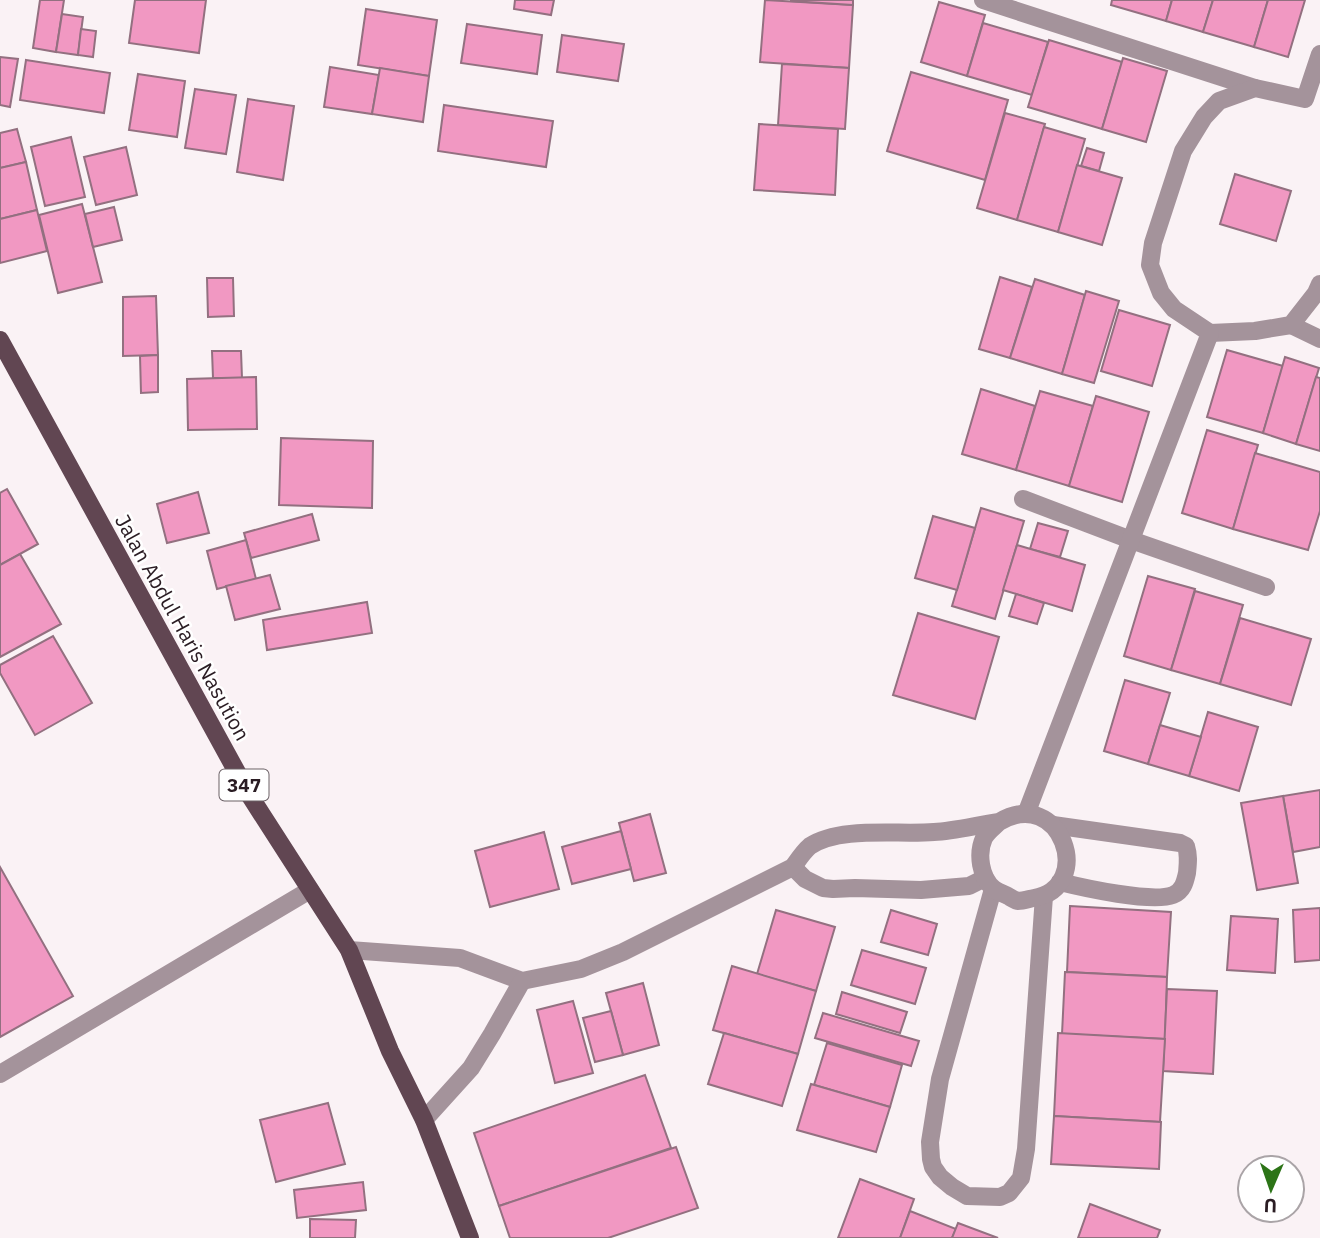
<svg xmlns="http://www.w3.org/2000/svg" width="1320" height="1238" font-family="'IBM Plex Sans',sans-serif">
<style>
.building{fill:#f198c2;stroke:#937080;stroke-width:2}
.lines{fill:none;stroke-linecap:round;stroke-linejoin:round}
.minor{stroke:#a4939b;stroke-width:18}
.primary{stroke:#614652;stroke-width:18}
.labels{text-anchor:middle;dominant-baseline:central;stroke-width:5;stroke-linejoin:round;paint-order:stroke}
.shield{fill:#fff;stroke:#6a6065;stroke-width:2}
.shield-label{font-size:19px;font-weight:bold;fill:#2a1c23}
.street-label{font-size:21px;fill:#2a1c23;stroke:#fff}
</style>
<rect width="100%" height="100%" fill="#faf2f5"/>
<!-- building -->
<g class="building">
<path d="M40,0H64L56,52L33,48Z"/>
<path d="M135,0H206L199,53L129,43Z"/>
<path d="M515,0H554L551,15L514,9Z"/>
<path d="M765,0L853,5L849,68L760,62Z"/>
<path d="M791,0H853V5L791,1Z"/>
<path d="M1112,0H1172L1166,21L1111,5Z"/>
<path d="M1172,0H1213L1203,32L1166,21Z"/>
<path d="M1213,0H1268L1254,47L1203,32Z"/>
<path d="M1268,0H1305L1288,57L1254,47Z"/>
<path d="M939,2L985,15L967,76L921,62Z"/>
<path d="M366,9L437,20L429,76L358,65Z"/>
<path d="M62,14L83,17L78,55L56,52Z"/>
<path d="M983,23L1048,42L1032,95L967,76Z"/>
<path d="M467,24L542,35L537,74L461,63Z"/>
<path d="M81,29L96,31L93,57L78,55Z"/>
<path d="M562,35L624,44L618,81L557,72Z"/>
<path d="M1049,40L1122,62L1102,129L1028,107Z"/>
<path d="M0,57L18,59L10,107L0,105Z"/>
<path d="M1123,58L1167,71L1146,142L1102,129Z"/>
<path d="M26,60L110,73L104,113L20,100Z"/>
<path d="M782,64L849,68L845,129L778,125Z"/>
<path d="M330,67L379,75L372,114L324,107Z"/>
<path d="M380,68L429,76L423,122L372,114Z"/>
<path d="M911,72L1008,100L985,180L887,151Z"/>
<path d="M138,74L185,81L177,137L129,130Z"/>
<path d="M195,89L236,95L226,154L185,148Z"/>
<path d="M248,99L294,106L283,180L237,172Z"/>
<path d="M444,105L553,121L546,167L438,151Z"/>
<path d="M1005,113L1045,124L1017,220L977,208Z"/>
<path d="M759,124L838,129L835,195L754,190Z"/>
<path d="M1044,127L1085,139L1058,232L1017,220Z"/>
<path d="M17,129L26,162L0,168V133Z"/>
<path d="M71,137L85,197L45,206L31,147Z"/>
<path d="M126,147L137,195L96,205L84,157Z"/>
<path d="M1087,148L1104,153L1099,171L1081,166Z"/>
<path d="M26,162L37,210L0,219V168Z"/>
<path d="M1077,165L1122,178L1102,245L1058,232Z"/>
<path d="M1235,174L1291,191L1276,241L1220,224Z"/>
<path d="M82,204L102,282L58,293L39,215Z"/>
<path d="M114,207L122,240L93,247L85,214Z"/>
<path d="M37,210L47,251L0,263V219Z"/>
<path d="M1000,277L1032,287L1010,358L979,349Z"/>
<path d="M207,278H233L234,316L208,317Z"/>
<path d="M1035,279L1085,295L1062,374L1010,358Z"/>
<path d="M1086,291L1119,301L1094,383L1062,374Z"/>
<path d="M156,296L158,355L123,356V297Z"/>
<path d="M1119,310L1170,325L1152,386L1101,371Z"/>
<path d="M1227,350L1283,366L1263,433L1207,417Z"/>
<path d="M212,351H241L242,378H213Z"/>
<path d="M158,355V392L141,393L140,356Z"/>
<path d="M1285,357L1319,368L1296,444L1263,433Z"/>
<path d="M256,377L257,429L188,430L187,379Z"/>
<path d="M1316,377L1320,378V451L1296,444Z"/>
<path d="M981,389L1035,406L1016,470L962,454Z"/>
<path d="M1040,391L1093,406L1069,486L1016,470Z"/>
<path d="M1096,396L1149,412L1122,502L1069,486Z"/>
<path d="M1207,430L1258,445L1233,529L1182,513Z"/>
<path d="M281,438L373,441L372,508L279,505Z"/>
<path d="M1255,453L1320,472V511L1308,550L1233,529Z"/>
<path d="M7,489L38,544L0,565V493Z"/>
<path d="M198,492L209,533L167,543L157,504Z"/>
<path d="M981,508L1024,521L995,619L952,606Z"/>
<path d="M312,514L319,540L251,558L244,533Z"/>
<path d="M933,516L975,528L957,590L915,578Z"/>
<path d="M1038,523L1068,531L1060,557L1030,549Z"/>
<path d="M246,540L256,579L217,589L207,551Z"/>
<path d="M1017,545L1085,565L1072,611L1003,590Z"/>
<path d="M20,554L61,624L0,657V565Z"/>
<path d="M270,575L280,609L235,620L226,586Z"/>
<path d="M1148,576L1195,589L1171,670L1124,656Z"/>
<path d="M1195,591L1243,605L1220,684L1171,670Z"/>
<path d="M1016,594L1044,603L1037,624L1009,616Z"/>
<path d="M367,602L372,633L267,650L263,620Z"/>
<path d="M918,613L999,637L975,719L893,695Z"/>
<path d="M1240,618L1311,639L1291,705L1220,684Z"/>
<path d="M53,636L92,703L35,735L0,673V665Z"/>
<path d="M1125,680L1170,693L1148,764L1104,751Z"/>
<path d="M1208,712L1258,727L1239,791L1189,776Z"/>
<path d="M1160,725L1201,737L1189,776L1148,764Z"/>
<path d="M1320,790V847L1293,852L1283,796Z"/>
<path d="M1283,796L1298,883L1257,890L1241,803Z"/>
<path d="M650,814L666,873L634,881L619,823Z"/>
<path d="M621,831L631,869L572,884L562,847Z"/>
<path d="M544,832L559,889L490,907L475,851Z"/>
<path d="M0,867L73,996L0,1037Z"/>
<path d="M1070,906L1171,912L1167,977L1067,972Z"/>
<path d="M1320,908V960L1295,962L1293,910Z"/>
<path d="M776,910L835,927L816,991L757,974Z"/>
<path d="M891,910L937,924L928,955L881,942Z"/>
<path d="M1231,916L1278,919L1275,973L1227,970Z"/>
<path d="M862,950L926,968L915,1004L851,985Z"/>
<path d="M732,966L816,991L798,1054L713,1030Z"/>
<path d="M1065,972L1167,977L1165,1039L1062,1034Z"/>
<path d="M643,983L659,1045L623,1055L606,993Z"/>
<path d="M1167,989L1217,991L1213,1074L1163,1071Z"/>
<path d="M842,992L907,1012L900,1033L836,1014Z"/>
<path d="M573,1001L593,1073L555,1083L537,1010Z"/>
<path d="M611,1011L623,1055L595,1062L583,1018Z"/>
<path d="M823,1013L919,1041L911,1066L815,1038Z"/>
<path d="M724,1033L798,1054L782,1106L708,1084Z"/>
<path d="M1058,1033L1165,1039L1160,1122L1054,1116Z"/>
<path d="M827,1043L902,1065L890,1107L814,1085Z"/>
<path d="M645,1075L671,1148L499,1206L474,1133Z"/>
<path d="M811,1084L890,1107L876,1152L797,1130Z"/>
<path d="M328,1103L345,1164L276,1182L260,1120Z"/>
<path d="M1054,1116L1161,1122L1159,1169L1051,1164Z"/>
<path d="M676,1147L698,1208L608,1238H510L499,1206Z"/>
<path d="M860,1179L914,1199L900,1238H838Z"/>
<path d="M363,1182L366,1210L297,1218L294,1190Z"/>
<path d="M1090,1204L1160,1230L1157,1238H1078Z"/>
<path d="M910,1211L956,1229L952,1238H900Z"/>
<path d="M310,1219L356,1220L355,1238H310Z"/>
<path d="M958,1223L998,1238H952Z"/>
</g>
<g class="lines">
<!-- minor -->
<g class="minor">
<path d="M983,0L1255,88"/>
<path d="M1291,325L1320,339"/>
<path d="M1210,333L1255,331L1291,325L1316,293L1320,284"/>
<path d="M1023,499L1131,540L1266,587"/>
<path d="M1026,814L1210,333L1174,309L1161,293L1150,265L1153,243L1183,151L1204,117L1219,101L1255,88L1305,99L1320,54"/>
<path d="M1053,825L1180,843L1186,846C1189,856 1188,863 1187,873C1185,882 1183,891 1173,895C1152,903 1084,888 1060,882"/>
<path d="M793,867L805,879L823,888L833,889L855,888L921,890L969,886L985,878"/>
<path d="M993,889L940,1079L930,1142L931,1159L933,1167L940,1177L952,1187L967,1196L1000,1197L1009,1193L1021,1178L1026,1149L1044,896"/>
<path d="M349,950L460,958L522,981L581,969L623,952L793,867C798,860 803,852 810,846C840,826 898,835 934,832C955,831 977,825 999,822C1061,785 1096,887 1034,898C1029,899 1023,901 1018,901C1016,901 1010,897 1008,896C1004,894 998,892 994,889C980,878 977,853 984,838C987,832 994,827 999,822"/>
<path d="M0,1074L310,890"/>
<path d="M424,1120L471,1068L492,1034L522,981"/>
</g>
<!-- primary -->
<path class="primary" d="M0,340L250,796L349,950L390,1051L424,1120L470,1238"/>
</g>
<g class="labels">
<!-- shield labels -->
<rect class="shield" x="219.5" y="769.5" width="49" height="31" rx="5"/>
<g class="shield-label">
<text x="244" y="785">347</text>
</g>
<!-- street labels -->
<g class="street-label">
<text transform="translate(183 627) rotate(61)">Jalan Abdul Haris Nasution</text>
</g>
</g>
<!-- north arrow -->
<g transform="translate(1271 1189) rotate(182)"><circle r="33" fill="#ffffff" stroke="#aaa4a7" stroke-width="2"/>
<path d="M0-5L12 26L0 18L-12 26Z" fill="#2c7417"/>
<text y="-10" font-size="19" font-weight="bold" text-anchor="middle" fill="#2a1c23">U</text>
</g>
</svg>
